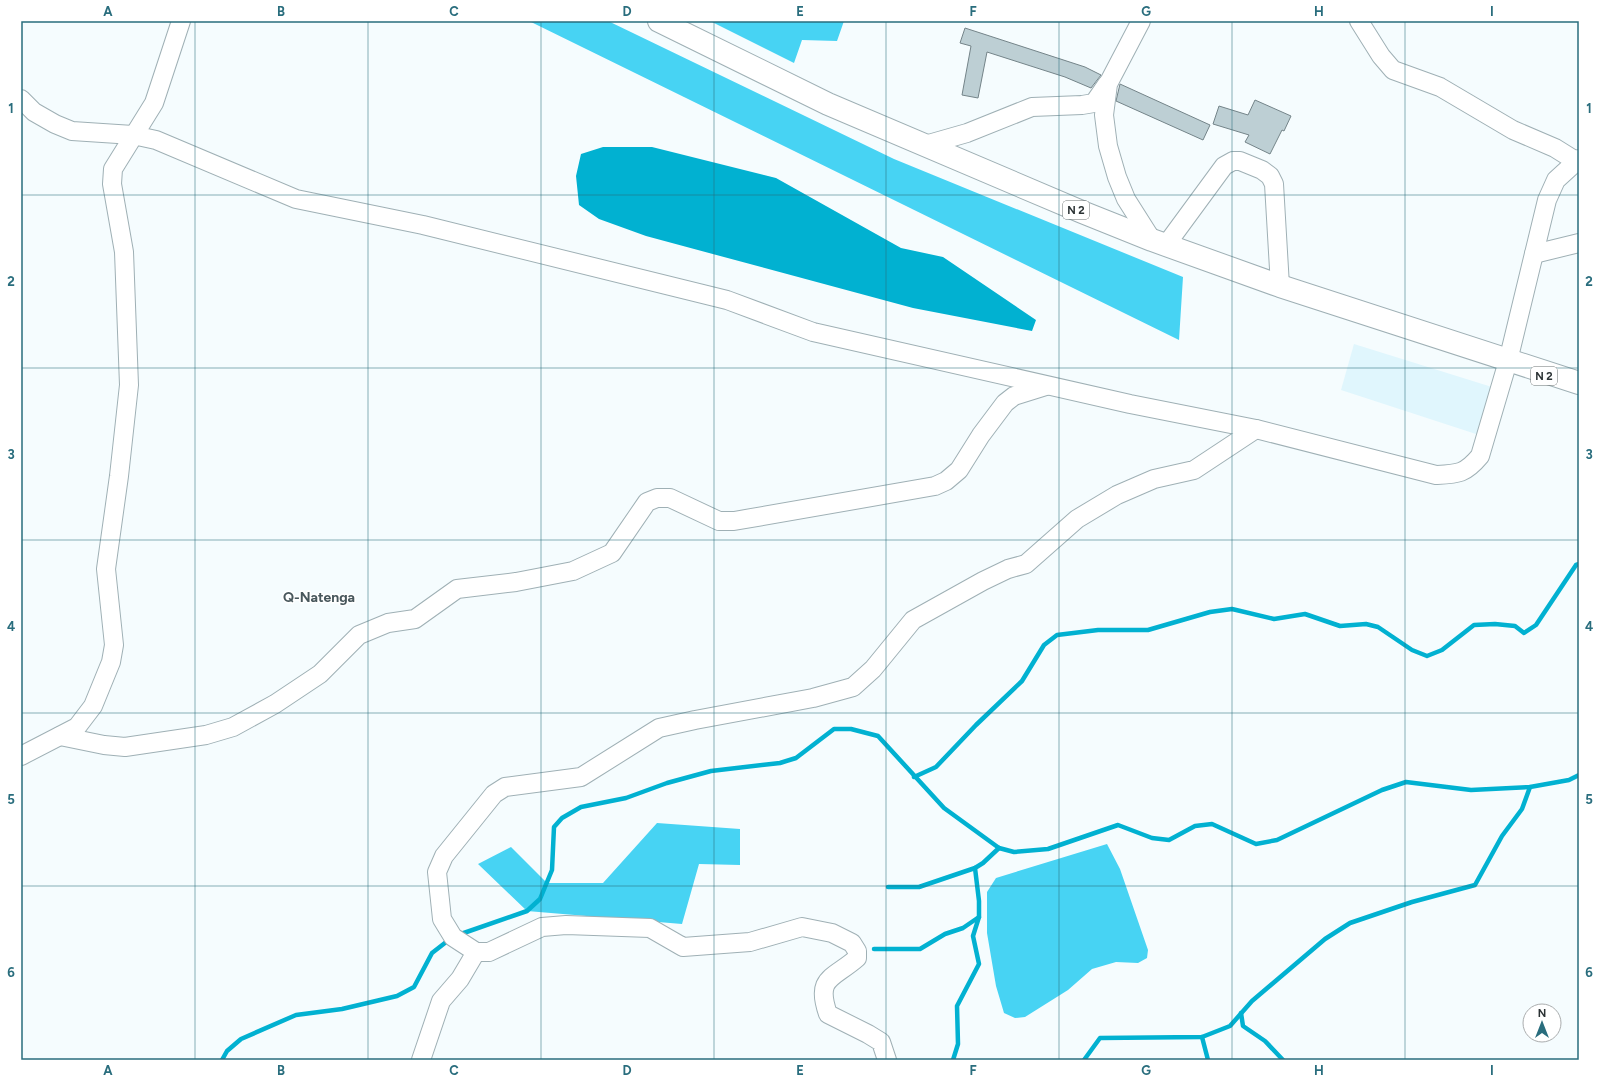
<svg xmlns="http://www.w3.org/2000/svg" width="1600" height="1081" font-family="Figtree,sans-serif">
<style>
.built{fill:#e0f6fd}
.forest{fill:#47d3f3}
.water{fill:#01b1d1}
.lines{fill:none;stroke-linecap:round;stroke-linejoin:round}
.stream{stroke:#01b1d1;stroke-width:4.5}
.building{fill:#bdcfd4;stroke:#748489}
.minor-casing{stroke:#9fb0b5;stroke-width:20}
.major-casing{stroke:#9fb0b5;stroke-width:24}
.minor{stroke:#fff;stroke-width:18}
.major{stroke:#fff;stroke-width:22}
.grid{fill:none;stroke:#296d7d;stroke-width:1;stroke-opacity:0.55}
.labels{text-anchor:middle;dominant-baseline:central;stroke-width:3;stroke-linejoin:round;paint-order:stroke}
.shield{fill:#fff;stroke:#6b7071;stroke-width:1}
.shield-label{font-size:11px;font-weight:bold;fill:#2b3234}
.quarter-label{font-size:14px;font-weight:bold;fill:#48575c;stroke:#fff}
.neatline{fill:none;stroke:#296d7d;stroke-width:1.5}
.grid-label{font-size:13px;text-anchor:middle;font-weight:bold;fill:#296d7d}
</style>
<rect width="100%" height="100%" fill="#f5fcfe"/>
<!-- built -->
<path class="built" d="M1354,344L1492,387L1479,435L1341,390Z"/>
<!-- forest -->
<g class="forest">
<path d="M529,21H608L894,159L1183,277L1179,340Z"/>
<path d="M710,21H844L837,41L802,40L794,63Z"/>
<path d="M657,823L740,829V865L699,864L682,924L527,911L478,864L511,847L547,883H603Z"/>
<path d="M1107,844L1120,869L1148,950L1147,958L1138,963L1116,962L1092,969L1068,990L1025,1017L1015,1018L1004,1013L996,986L987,933V892L996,878Z"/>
</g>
<!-- water -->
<path class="water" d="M603,147H652L776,178L901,248L943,257L1036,320L1032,331L913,308L646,236L599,219L579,205L576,176L581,154Z"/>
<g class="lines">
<!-- stream -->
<g class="stream">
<path d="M914,777L936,767L976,725L1022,681L1044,645L1057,635L1098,630H1148L1210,612L1232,609L1274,619L1305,614L1340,626L1366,624L1378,627L1412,650L1427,656L1442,650L1474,625L1495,624L1515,626L1524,633L1536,625L1576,565L1579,564"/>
<path d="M888,887H919L975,868"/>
<path d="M458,935L527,911L540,899L552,870L554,827L562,818L581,807L626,798L667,783L711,771L780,763L796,758L834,729H851L878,736L944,808L999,848L1014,852L1048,849L1118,825L1152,838L1169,840L1195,826L1212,824L1256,844L1277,840L1382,790L1406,782L1471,790L1530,787L1569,780L1579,775"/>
<path d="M874,949H920L945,934L963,928L979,917"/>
<path d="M1241,1013L1243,1026L1265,1041L1283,1060"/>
<path d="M1202,1037L1208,1060"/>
<path d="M222,1060L227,1051L241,1039L296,1015L342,1009L397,996L414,987L432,953L450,939"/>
<path d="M953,1060L958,1044L957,1006L979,964L973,936L979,917V901L975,868L983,863L999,848"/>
<path d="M1084,1060L1100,1038L1202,1037L1230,1026L1252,1001L1325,939L1350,923L1412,902L1475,885L1502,836L1522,809L1530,787"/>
</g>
</g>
<!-- building -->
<g class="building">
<path d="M965,28L1085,67L1101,75L1091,88L1065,77L987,52L978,98L962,95L971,46L960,43Z"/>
<path d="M1120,84L1210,125L1203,140L1116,101Z"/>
<path d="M1255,100L1291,116L1284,131L1282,130L1270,154L1245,142L1249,135L1213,124L1219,106L1248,115Z"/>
</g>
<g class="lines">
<!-- minor casing -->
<g class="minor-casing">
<g id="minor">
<path d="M1141,21L1108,84L1104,115L1108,146L1117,177L1126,199L1152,240"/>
<path d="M1359,21L1381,56L1393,70L1440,87L1513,130L1555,148L1579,163"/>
<path d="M21,99L34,112L55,124L72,131L133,135L156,140L296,199L423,225L727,300L813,332L1130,404L1256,429L1436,475C1458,474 1465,474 1480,456L1508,361L1547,200L1556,180L1579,159"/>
<path d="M925,145L967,133L1032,107L1082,105L1094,103L1107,84"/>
<path d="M1166,245L1224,166L1233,161H1240L1262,170L1270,176L1274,184L1280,286"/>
<path d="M1534,254L1579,243"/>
<path d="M60,736L104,745L125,747L206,735L233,727L275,704L320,674L359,635L388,623L415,619L457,589L516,582L573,571L612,553L647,502L657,498H670L719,521H734L935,486L946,481L959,470L981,435L1005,403L1014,396L1046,386"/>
<path d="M21,756L77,727L93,706L111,662L114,645L106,569L119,476L129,385L124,252L112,184L113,169L154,103L181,21"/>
<path d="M421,1060L441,1001L460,979L476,952"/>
<path d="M887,1060L881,1042L868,1034L828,1014C815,977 833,979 857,958V951L852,943L832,933L802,927L750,942L683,947L650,928L566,925L542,927L489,952H476L453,937L442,919L437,872L444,856L494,794L505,787L581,777L659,728L695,720L813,698L853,687L873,669L913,620L983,581L1008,569L1026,564L1077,519L1117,495L1154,479L1194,470L1256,429"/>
</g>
</g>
<!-- major casing -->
<g class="major-casing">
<path id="major" d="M659,21L828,104L1082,212L1152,240L1280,286L1579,383"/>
</g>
<!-- minor -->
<use href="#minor" class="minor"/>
<!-- major -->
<use href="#major" class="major"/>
</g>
<!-- grid -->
<path class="grid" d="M195,21V1060M368,21V1060M541,21V1060M714,21V1060M886,21V1060M1059,21V1060M1232,21V1060M1405,21V1060M21,195H1579M21,368H1579M21,540H1579M21,713H1579M21,886H1579"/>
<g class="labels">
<!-- shield labels -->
<g class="shield">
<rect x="1063" y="201" width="26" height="18" rx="3"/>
<rect x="1531" y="367" width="26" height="18" rx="3"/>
</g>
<g class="shield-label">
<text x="1076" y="210">N 2</text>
<text x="1544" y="376">N 2</text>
</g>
<!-- quarter labels -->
<g class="quarter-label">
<text x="319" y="597">Q-Natenga</text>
</g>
</g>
<!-- border -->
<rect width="1600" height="1081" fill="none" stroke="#ffffff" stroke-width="44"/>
<!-- north arrow -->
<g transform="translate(1542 1023)"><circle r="19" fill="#ffffff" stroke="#aaadae"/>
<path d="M0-3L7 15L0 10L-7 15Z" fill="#296d7d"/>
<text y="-6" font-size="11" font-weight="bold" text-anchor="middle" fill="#2b3234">N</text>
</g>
<rect x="22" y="22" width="1556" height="1037" class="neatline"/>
<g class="grid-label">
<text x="108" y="16">A</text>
<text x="281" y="16">B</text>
<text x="454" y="16">C</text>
<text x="627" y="16">D</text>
<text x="800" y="16">E</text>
<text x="973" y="16">F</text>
<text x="1146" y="16">G</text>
<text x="1319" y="16">H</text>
<text x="1492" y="16">I</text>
<text x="11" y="113">1</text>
<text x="1589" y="113">1</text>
<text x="11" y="286">2</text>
<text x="1589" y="286">2</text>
<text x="11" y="459">3</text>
<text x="1589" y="459">3</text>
<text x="11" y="631">4</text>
<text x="1589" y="631">4</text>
<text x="11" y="804">5</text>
<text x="1589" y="804">5</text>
<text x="11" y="977">6</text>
<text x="1589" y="977">6</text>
<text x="108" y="1075">A</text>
<text x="281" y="1075">B</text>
<text x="454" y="1075">C</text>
<text x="627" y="1075">D</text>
<text x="800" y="1075">E</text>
<text x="973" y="1075">F</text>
<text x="1146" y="1075">G</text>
<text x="1319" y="1075">H</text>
<text x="1492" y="1075">I</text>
</g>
</svg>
